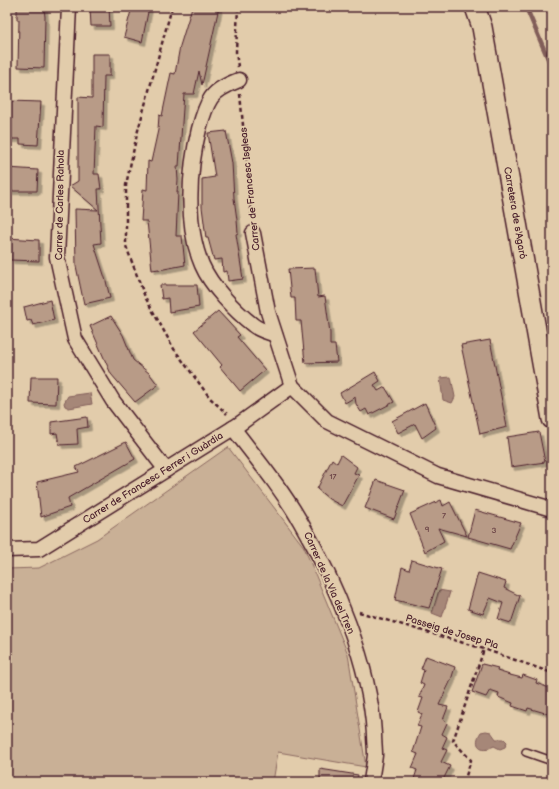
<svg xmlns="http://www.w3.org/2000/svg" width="559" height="789" font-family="'Balsamiq Sans',sans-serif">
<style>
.green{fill:#c9b096;stroke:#8a6860}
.water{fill:#a68778;stroke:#815d59}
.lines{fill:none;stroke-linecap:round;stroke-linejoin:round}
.stream{stroke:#815d59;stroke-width:4.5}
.building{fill:#b89b87;stroke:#4a1f2b;filter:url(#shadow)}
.lane-casing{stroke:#4a1f2b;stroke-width:10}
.street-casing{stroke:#4a1f2b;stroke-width:17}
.secondary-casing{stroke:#4a1f2b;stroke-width:22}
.path{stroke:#4a1f2b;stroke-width:2.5;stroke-dasharray:4 3;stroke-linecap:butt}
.lane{stroke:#e2ccab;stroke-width:7}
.street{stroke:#e2ccab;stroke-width:14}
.secondary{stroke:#e2ccab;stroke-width:19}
.labels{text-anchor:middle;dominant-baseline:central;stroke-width:3.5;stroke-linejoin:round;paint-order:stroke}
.number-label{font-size:8px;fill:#663e42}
.street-label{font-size:10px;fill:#4a1f2b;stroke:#e2ccab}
</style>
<defs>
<filter id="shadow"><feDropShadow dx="3.5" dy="3.5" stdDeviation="0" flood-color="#0004"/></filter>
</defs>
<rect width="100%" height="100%" fill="#e2ccab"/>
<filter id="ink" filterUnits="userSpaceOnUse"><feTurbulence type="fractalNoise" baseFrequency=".025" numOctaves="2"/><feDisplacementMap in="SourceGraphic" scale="8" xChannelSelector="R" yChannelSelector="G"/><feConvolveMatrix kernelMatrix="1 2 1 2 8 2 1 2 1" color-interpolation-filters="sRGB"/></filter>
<g filter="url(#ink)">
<!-- green -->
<path class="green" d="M228,447L304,547L348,654L366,767L278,752L273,782H7V569L39,568L97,539Z"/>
<!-- water -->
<g class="water">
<path d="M451,377L455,397L452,403L443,400L440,378Z"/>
<path d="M90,393L92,404L69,408L65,406L64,403L68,396Z"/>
<path d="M439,590L450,592L442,617L432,613Z"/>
<path d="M486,731L491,732L496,739H504L507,742L505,747L500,749L494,746C481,753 472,745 481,732Z"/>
</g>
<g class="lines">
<!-- stream -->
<path class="stream" d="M526,7L552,68"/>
</g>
<!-- building -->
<g class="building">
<path d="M17,7H44L45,17L44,68L18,67L19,20H17Z"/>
<path d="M96,7H109L110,26H91L90,8H96Z"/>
<path d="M132,7H149L142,42L124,37Z"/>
<path d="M192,7H219L202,85L199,71L194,94H184L179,166H177L178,180L177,192H178L176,236H182L185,265L159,270V269L152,270L147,221H141L143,189L147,190L148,161L151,162L158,130L159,115L162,116L171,73L175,74L180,46Z"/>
<path d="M92,54H110V76H104L103,127L96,126L94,174H99L101,189H98L101,243L94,244L106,281L110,298L84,304L76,266L75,209L98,210L70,186L78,181V97L92,98Z"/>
<path d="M9,101L41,102L38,145L20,144V139H7Z"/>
<path d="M226,131L232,163L234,198L237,220L238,233L236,234L243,279L228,281L227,271L223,272L222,259L214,260L208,238H206L202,207V179L215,177L208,133Z"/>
<path d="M7,168L38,170L37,191H9L10,183H7Z"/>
<path d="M7,238L39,240V261L10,260V254L7,253Z"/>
<path d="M315,268L318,297L325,296L330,333V345H335L337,362L305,363L301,321H296L295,298H291L288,269Z"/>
<path d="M160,285H197L199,307L169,312L168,298L162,299Z"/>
<path d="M50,300L54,320L33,325L31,320L27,321L24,307Z"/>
<path d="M218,311L240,335L237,337L265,370L240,391L220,367L222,365L194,331Z"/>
<path d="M111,316L123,335L133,360L149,373L158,385L135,402L111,374L90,326Z"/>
<path d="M490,340L507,427L480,434L461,345Z"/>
<path d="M375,372L380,381L374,385L378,391L385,387L394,402L369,415L366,409L361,412L356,404L355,397L345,403L340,393Z"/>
<path d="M31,377H57L56,404L30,403Z"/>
<path d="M425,403L436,428L422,438L415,424L398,433L392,421Z"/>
<path d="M87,417L88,427L77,429L78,444L59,445L57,433L51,434V422Z"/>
<path d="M539,432L545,462L511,467L507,437Z"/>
<path d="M126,442L135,459L68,498L70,507L41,517L37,482L79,472L76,467Z"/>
<path d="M341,455L357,467L354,473L359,475L342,506L329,499L317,489L332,459L337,463Z"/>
<path d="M376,480L405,490L394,519L365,508Z"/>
<path d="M441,500L443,506L450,502L467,536L438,528L444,541L425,552L410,514Z"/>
<path d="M475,510L521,523L510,549L468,537Z"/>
<path d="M412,560L442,569L429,608L395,600L402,567L409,570Z"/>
<path d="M478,573L506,582L504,588L520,596L511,623L498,619L503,603L490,598L483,614L468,609Z"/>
<path d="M426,656L455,667L451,680L439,705L448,707L443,720L447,723L442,734L447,737L442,748L447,750L441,762L450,766L442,782H413L417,770L412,768L418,754L413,752L421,727L417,726L422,714L418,712L423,698L419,697L424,685L420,683L424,670L421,669Z"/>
<path d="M482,664L498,668L497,671L510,675L522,678L523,675L537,680L536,683L552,689V715L528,708L527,711L512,706L513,703L498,697L499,693L490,690L486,697L472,692Z"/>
<path d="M320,769L358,775L357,782H320Z"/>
</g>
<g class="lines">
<!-- lane casing -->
<g class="lane-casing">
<path id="lane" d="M526,752L552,761"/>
</g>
<!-- street casing -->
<g class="street-casing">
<g id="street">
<path d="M69,7L57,257L75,339L113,401L166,470"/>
<path d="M239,80C229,84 217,89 211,98C205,107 202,118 199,129C189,169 185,226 202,265C211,286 235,311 253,325C259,330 268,332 275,335"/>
<path d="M253,233L268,312L292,386L327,421L438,476L552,509"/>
<path d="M233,428C256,458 281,488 300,521C335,581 370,664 374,734C374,741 375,748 375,755C374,764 372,773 371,782"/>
<path d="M7,550L39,549L238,425L292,386"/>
</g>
</g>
<!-- secondary casing -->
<g class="secondary-casing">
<path id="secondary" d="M475,7L482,27L552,419"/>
</g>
<!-- path -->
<g class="path">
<path d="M172,7L137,134L126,185V246L145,297L174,349L210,398L227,414"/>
<path d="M238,67L236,52L238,7"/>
<path d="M240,94L252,219"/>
<path d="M359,612L484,649L552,673"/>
<path d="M464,782L471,760L453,741L484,649"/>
</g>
<!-- lane -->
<use href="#lane" class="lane"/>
<!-- street -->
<use href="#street" class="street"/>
<!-- secondary -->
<use href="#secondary" class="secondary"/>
</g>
</g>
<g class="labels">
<!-- number labels -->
<g class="number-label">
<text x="333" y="476">17</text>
<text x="444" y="515">7</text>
<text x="427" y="529">9</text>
<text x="494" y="530">3</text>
</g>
<!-- street labels -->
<g class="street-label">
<text transform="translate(250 189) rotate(-96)">Carrer de Francesc Isgleas</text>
<text transform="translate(60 205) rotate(-89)">Carrer de Carles Rahola</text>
<text transform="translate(515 213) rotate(80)">Carretera de s'Agaró</text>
<text transform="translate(153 478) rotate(-32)">Carrer de Francesc Ferrer i Guàrdia</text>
<text transform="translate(329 583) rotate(66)">Carrer de la Via del Tren</text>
<text transform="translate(452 632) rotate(17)">Passeig de Josep Pla</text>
</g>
</g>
<!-- margin -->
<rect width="559" height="789" fill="none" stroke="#e2ccab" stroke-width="24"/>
<rect x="12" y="12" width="535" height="765" fill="none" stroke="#4a1f2b" stroke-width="1.5" filter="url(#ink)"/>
</svg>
